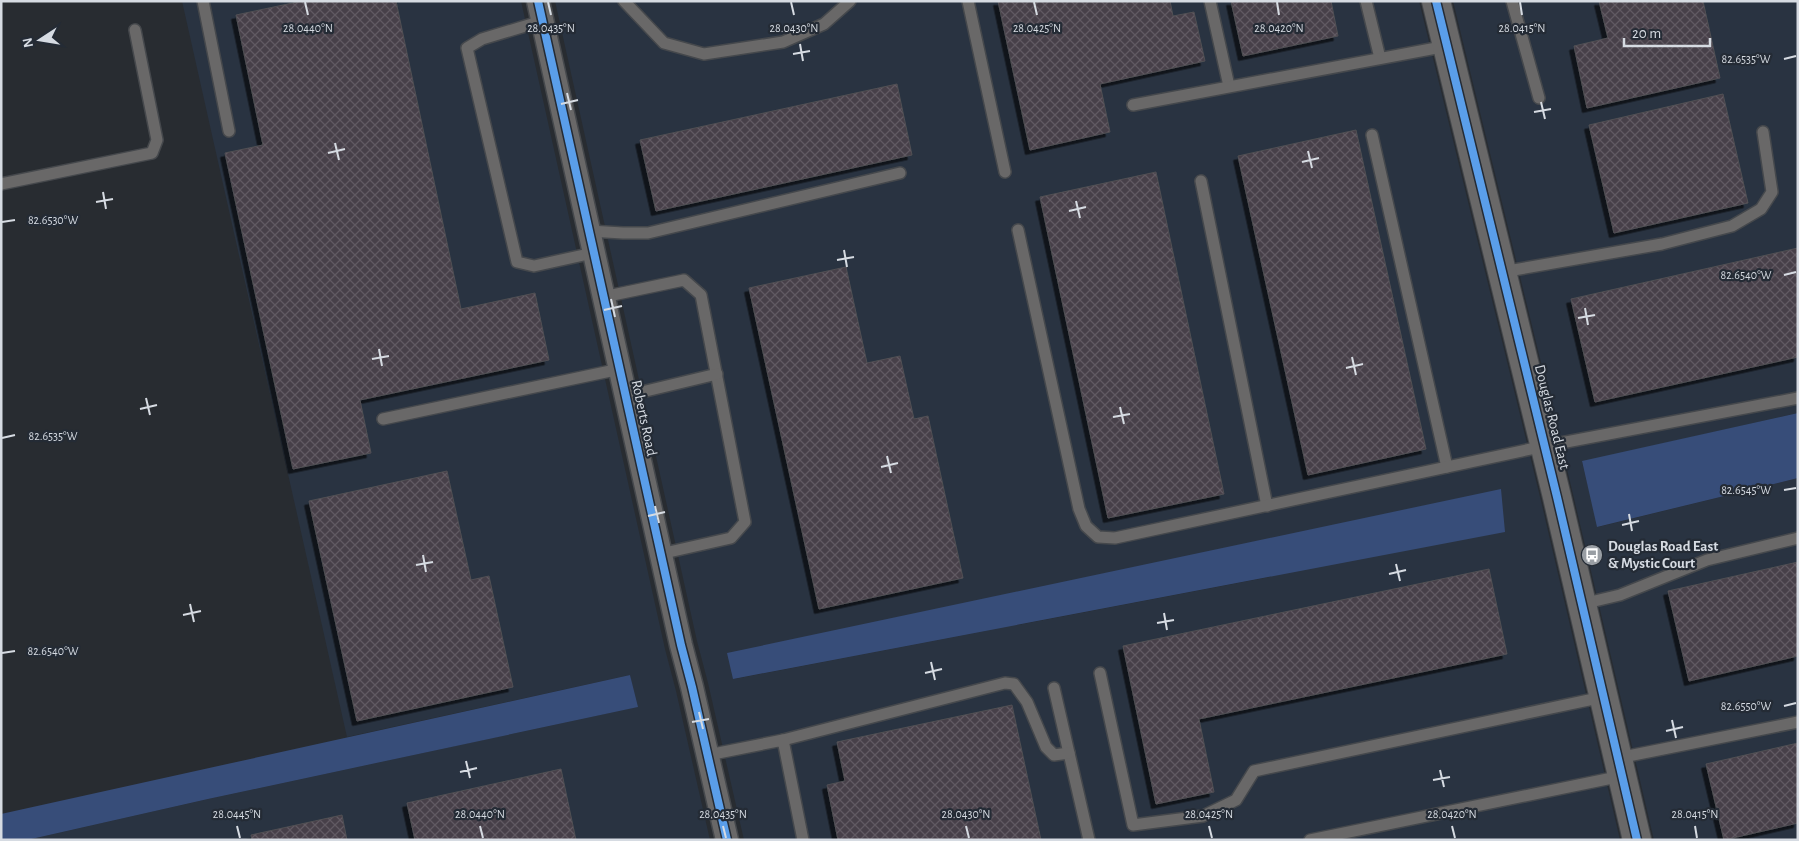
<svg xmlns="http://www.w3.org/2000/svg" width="1799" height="841" font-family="'Alegreya Sans',sans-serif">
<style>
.built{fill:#293341;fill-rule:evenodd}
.water{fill:#374d79}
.building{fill:url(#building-cross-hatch);stroke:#515054;filter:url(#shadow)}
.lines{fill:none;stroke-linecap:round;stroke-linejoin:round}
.service-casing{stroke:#45484c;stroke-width:14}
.minor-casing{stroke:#45484c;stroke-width:25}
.tertiary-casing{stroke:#45484c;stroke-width:30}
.service{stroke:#696868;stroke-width:11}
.minor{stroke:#696868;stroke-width:22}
.tertiary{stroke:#696868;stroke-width:28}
.cycleway-casing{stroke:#242b35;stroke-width:11}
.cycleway{stroke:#5a9eea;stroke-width:8}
.ticks{fill:none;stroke:#d6dbe2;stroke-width:2}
.labels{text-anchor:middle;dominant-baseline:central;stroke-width:4.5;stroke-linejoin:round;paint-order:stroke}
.street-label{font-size:15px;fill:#d6dbe2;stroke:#242b35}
.poi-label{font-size:15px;font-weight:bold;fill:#d6dbe2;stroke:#242b35;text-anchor:start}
.ticks-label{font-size:12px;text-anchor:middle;fill:#d6dbe2;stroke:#242b35;stroke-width:4.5;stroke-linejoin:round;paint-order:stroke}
</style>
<defs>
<pattern id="building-cross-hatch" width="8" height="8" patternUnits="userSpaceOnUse" patternTransform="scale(1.25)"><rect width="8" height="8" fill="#473f48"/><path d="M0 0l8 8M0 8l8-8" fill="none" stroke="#615a62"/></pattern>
<filter id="shadow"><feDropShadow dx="-4.5" dy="4.5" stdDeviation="0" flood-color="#0009"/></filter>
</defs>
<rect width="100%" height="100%" fill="#282c31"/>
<!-- built -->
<g class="built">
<path d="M182,1H521L665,649L676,691L710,840H27L208,799L637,707L630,675L347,737Z"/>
<path d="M555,1H1419L1541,501L1620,840H744L708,683L697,641ZM1505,532L734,679H733Z"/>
<path d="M1453,1H1798V413L1582,462L1598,527L1798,478V840H1654L1573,494Z"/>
</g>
<!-- water -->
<g class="water">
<path d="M1798,413V478L1597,527L1582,461Z"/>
<path d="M1501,489L1505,532L733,679L727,653Z"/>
<path d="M630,675L638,707L208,799L27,840H1V814Z"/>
</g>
<!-- building -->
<g class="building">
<path d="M302,1H396L461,309L535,293L549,360L360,400L371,453L293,469L225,153L263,145L236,15Z"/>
<path d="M998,1H1170L1173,16L1194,12L1205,61L1100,84L1110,132L1030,150Z"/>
<path d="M1231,1H1331L1338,36L1243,56Z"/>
<path d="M1599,1H1703L1720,78L1587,108L1574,46L1608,38Z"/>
<path d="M897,84L912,155L656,211L640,140Z"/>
<path d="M1723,94L1748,203L1614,233L1589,125Z"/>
<path d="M1356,130L1426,449L1308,475L1238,156Z"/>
<path d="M1156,172L1224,494L1108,518L1040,197Z"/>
<path d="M1798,248V357L1595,402L1571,299Z"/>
<path d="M846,267L867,363L900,356L914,419L928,416L963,578L819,609L749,288Z"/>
<path d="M447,471L471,580L489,576L513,687L357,721L309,501Z"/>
<path d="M1798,562V656L1689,681L1668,591Z"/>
<path d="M1489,569L1507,654L1199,719L1214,792L1156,804L1123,646Z"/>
<path d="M1012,705L1041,840H838L827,785L845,781L837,742Z"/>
<path d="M1798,743V823L1724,840L1706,764Z"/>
<path d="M561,769L576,840H415L407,803Z"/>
<path d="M342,815L347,840H252L251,835Z"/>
</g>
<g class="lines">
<!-- service casing -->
<g class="service-casing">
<g id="service">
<path d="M203,1L229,131"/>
<path d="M624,1L664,43L704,54L783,42L824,24L850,1"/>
<path d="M968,1L1005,172"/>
<path d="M1210,1L1229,86"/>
<path d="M1366,1L1380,58"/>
<path d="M1512,1L1539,98"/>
<path d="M542,21L482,39L467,48L517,262L534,266L593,253"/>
<path d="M1133,105L1447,46"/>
<path d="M1372,135L1447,467"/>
<path d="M1201,181L1267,506"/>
<path d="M1,184L152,153L157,140L135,30"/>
<path d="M1018,230L1079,509L1086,526L1098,537L1115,538L1545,446L1798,398"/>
<path d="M589,231L623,233H648L900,173"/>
<path d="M1502,272L1662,244L1732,226L1761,209L1772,192L1763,132"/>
<path d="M603,297L684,280L701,295L745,522L731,538L660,554"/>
<path d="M625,396L717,374"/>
<path d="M383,419L620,369"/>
<path d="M1582,604L1620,595L1707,560L1798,538"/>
<path d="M1100,673L1133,825L1203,816L1236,800L1254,771L1603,697"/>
<path d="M1054,688L1089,840"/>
<path d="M783,740L1005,683L1014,684L1027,702L1046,747L1054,755L1069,753"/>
<path d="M708,755L783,740L803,840"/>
<path d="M1618,758L1798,722"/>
<path d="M1310,840L1622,776"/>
</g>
</g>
<!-- minor casing -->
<g class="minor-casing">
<path id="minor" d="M538,1L681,645L692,687L727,840"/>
</g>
<!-- tertiary casing -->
<g class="tertiary-casing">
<path id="tertiary" d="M1436,1L1557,497L1637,840"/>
</g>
<!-- service -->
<use href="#service" class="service"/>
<!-- minor -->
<use href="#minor" class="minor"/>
<!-- tertiary -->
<use href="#tertiary" class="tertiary"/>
<!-- cycleway casing -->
<g class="cycleway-casing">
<g id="cycleway">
<path d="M538,1L681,645L692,687L727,840"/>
<path d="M1436,1L1557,497L1637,840"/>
</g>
</g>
<!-- cycleway -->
<use href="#cycleway" class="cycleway"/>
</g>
<!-- ticks -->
<path class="ticks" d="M305,2L308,15M548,2L551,15M791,2L794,15M1034,2L1037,15M1277,2L1279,15M1520,2L1522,15M800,44L803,61M793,54L810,51M1784,59L1796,56M567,93L571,110M1541,102L1545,119M561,104L578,100M1534,112L1551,109M335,143L339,160M1308,151L1312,168M328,153L345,149M1302,162L1319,158M103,192L106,209M1076,201L1080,218M96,202L113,199M1069,211L1086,207M2,222L15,220M844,250L847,267M837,260L854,257M1784,275L1796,272M611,299L615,317M1585,308L1588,325M604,310L622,306M1578,318L1595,315M379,349L382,366M1352,357L1356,375M372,359L389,356M1346,368L1363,364M146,398L150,415M1120,407L1124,424M140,409L157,405M1113,417L1130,414M2,438L15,435M887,456L891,473M881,467L898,463M1784,490L1796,488M655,506L659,523M1629,514L1632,531M648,516L665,512M1622,525L1639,521M423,555L426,572M1396,564L1400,581M416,565L433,562M1389,574L1406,570M190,604L194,622M1164,613L1167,630M183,615L201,611M1157,623L1174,620M2,653L15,651M931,662L935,680M925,673L942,669M1784,706L1796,703M699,712L703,729M1672,720L1676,738M692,722L709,719M1666,731L1683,727M466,761L470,778M1440,770L1444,787M460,772L477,768M1433,780L1450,777M237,826L240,838M480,826L483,838M723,826L726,838M966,826L969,838M1209,826L1212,838M1452,826L1455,838M1695,826L1697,838"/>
<!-- icons -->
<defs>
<g id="bus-disc" transform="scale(1.125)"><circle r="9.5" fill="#999ea4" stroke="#242b35"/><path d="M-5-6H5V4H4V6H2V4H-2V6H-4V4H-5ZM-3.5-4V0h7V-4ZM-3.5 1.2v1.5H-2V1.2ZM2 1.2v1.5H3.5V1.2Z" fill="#fff"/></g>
</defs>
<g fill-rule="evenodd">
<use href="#bus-disc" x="1592" y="555"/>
</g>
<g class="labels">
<!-- street labels -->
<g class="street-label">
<text transform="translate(1552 417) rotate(76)">Douglas Road East</text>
<text transform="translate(644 418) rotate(78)">Roberts Road</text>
</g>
<!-- poi labels -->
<g class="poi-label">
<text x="1608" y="546">Douglas Road East<tspan x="1608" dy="17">&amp; Mystic Court</tspan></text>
</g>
</g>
<g class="ticks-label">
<text x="308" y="32">28.0440°N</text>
<text x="551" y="32">28.0435°N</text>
<text x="794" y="32">28.0430°N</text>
<text x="1037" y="32">28.0425°N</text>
<text x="1279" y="32">28.0420°N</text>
<text x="1522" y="32">28.0415°N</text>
<text x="1746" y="63">82.6535°W</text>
<text x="53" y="224">82.6530°W</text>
<text x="1746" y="279">82.6540°W</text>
<text x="53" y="440">82.6535°W</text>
<text x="1746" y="494">82.6545°W</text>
<text x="53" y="655">82.6540°W</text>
<text x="1746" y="710">82.6550°W</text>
<text x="237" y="818">28.0445°N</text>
<text x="480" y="818">28.0440°N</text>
<text x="723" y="818">28.0435°N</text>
<text x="966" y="818">28.0430°N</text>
<text x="1209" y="818">28.0425°N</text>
<text x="1452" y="818">28.0420°N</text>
<text x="1695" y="818">28.0415°N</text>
</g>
<!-- border -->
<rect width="1799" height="841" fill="none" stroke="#d6dbe2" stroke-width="5"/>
<!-- north arrow -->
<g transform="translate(40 40) rotate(258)" stroke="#242b35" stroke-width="4" paint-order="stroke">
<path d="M0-4L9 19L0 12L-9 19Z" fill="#d6dbe2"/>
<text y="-8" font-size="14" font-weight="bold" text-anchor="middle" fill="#d6dbe2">N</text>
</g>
<!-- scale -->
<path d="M1624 38v8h86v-8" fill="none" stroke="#d6dbe2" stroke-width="2.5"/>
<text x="1632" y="38" font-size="15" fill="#d6dbe2" stroke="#242b35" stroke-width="4" paint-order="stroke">20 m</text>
</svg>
